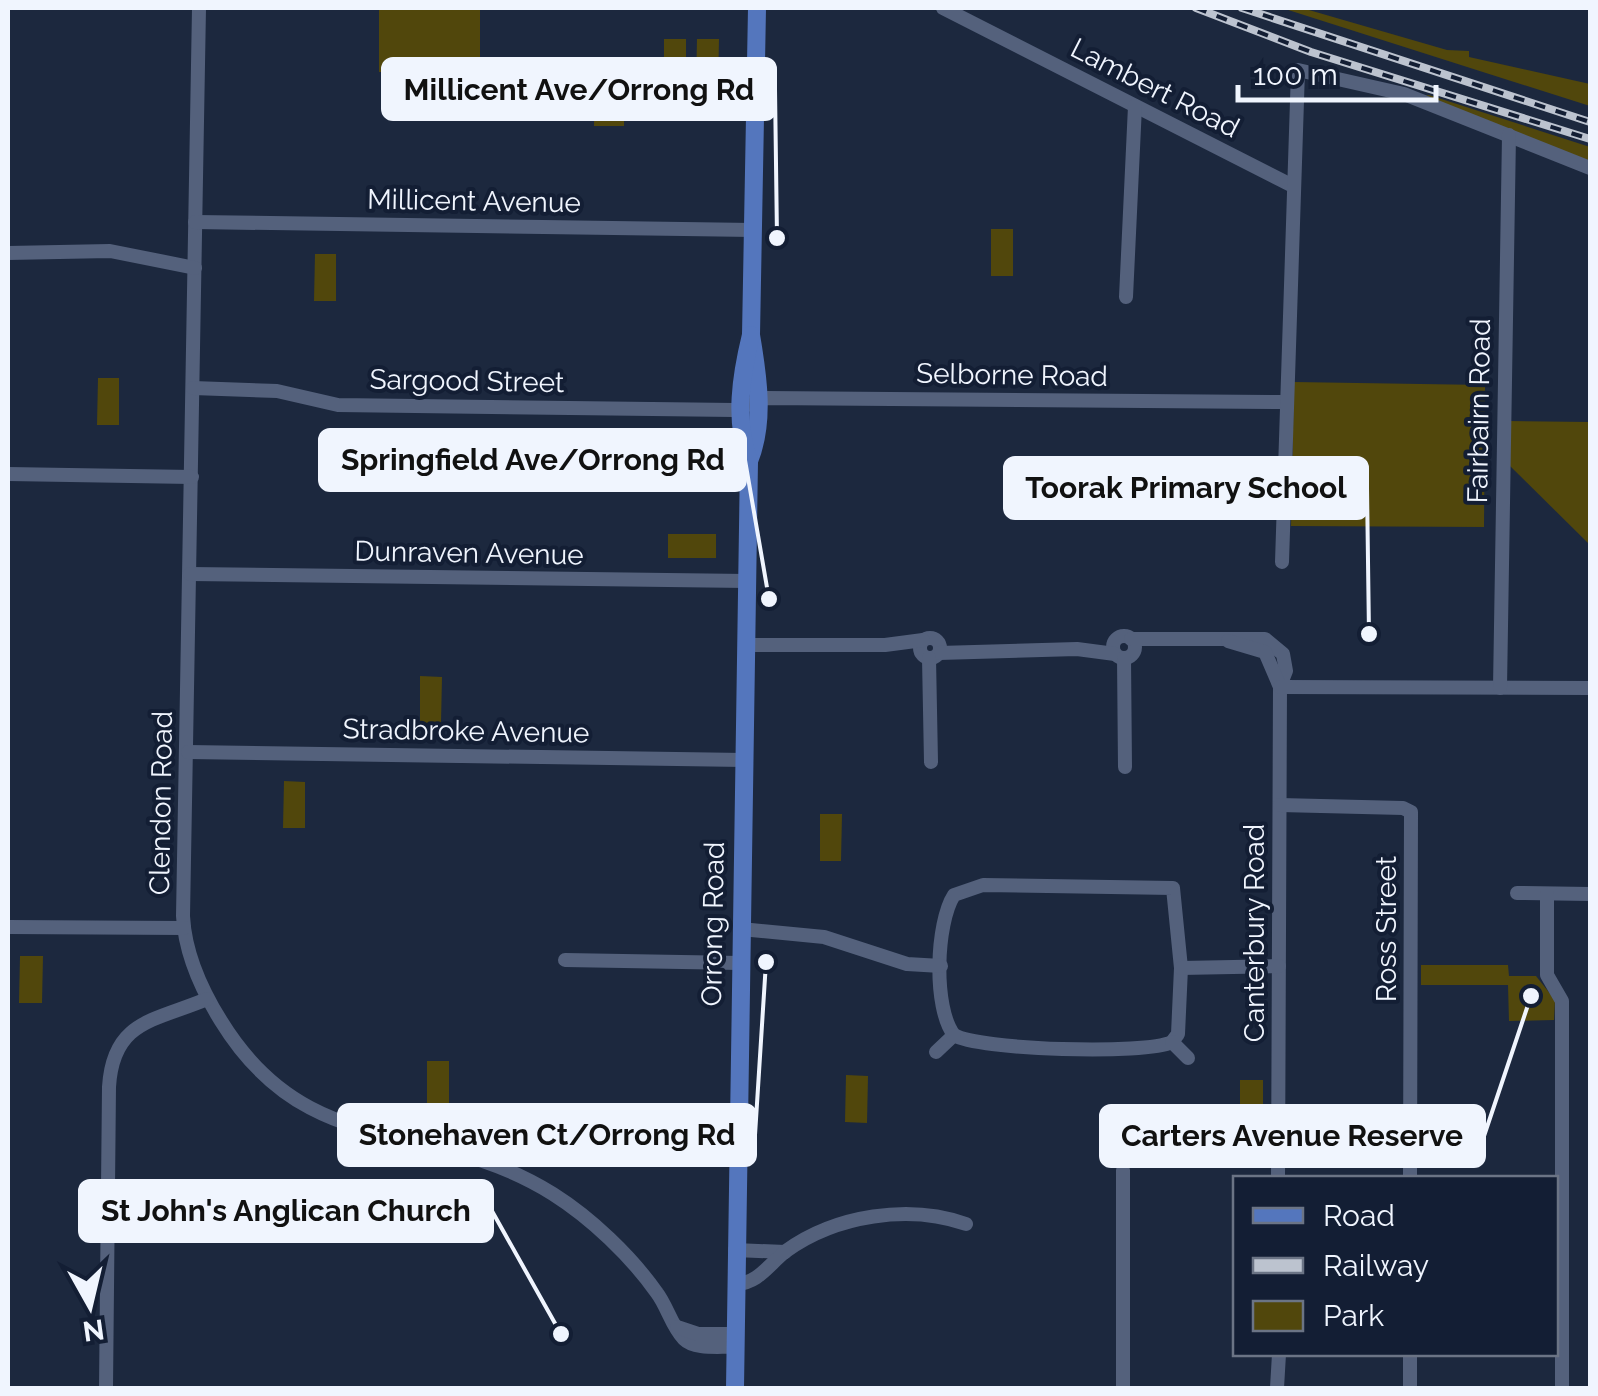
<svg xmlns="http://www.w3.org/2000/svg" width="1598" height="1396" font-family="Raleway,sans-serif">
<style>
.green{fill:#51470c}
.lines{fill:none;stroke-linecap:round;stroke-linejoin:round}
.minor{stroke:#54617c;stroke-width:14}
.major{stroke:#5476bd;stroke-width:18}
.rail-casing{stroke:#bcc3cf;stroke-width:8}
.rail{stroke:#131e34;stroke-width:4;stroke-dasharray:11;stroke-linecap:butt}
.labels{text-anchor:middle;dominant-baseline:central;stroke-width:8;stroke-linejoin:round;paint-order:stroke}
.street-label{font-size:28px;fill:#f0f5fe;stroke:#131e34}
.leader{fill:none;stroke:#f0f5fe;stroke-width:4}
.callout-dot{fill:#f0f5fe;stroke:#131e34;stroke-width:4}
.callout{fill:#f0f5fe;stroke:#f0f5fe;stroke-width:4}
.callout-label{font-size:30px;text-anchor:middle;font-weight:bold;fill:#111}
</style>
<rect width="100%" height="100%" fill="#1c283e"/>
<!-- green -->
<g class="green">
<path d="M379,8H480V107L387,106V72H379Z"/>
<path d="M1282,8H1302L1447,50L1469,51V57L1590,84V106Z"/>
<rect x="664" y="39" width="22" height="47"/>
<path d="M697,39H719L718,87L696,86Z"/>
<path d="M595,66L625,67L624,126H594Z"/>
<path d="M1429,95L1590,147V162L1423,96Z"/>
<rect x="991" y="229" width="22" height="47"/>
<path d="M315,254H336V301H314Z"/>
<path d="M98,378H119V425H97Z"/>
<path d="M1294,382L1485,385L1484,527L1291,526Z"/>
<path d="M1508,421L1590,422V545L1507,463Z"/>
<rect x="668" y="534" width="48" height="24"/>
<path d="M420,676L442,677L441,723H420Z"/>
<path d="M284,781L305,782V828H283Z"/>
<path d="M820,814H842L841,861H820Z"/>
<path d="M20,956H43L42,1003H19Z"/>
<path d="M1421,965H1508L1509,976H1536L1555,1000L1554,1020L1509,1021L1508,985H1421Z"/>
<rect x="427" y="1061" width="22" height="47"/>
<path d="M846,1075L868,1076L867,1123L845,1122Z"/>
<rect x="1240" y="1080" width="23" height="47"/>
</g>
<g class="lines">
<!-- minor -->
<g class="minor">
<path d="M199,8L183,916C185,954 201,989 221,1021C309,1164 429,1116 553,1194C591,1218 631,1256 657,1293C667,1306 672,1327 684,1339C695,1350 720,1346 735,1347"/>
<path d="M943,8L1291,185"/>
<path d="M195,222L753,230"/>
<path d="M8,253L110,251L195,268"/>
<path d="M1126,297L1135,106"/>
<path d="M193,388L277,391L338,405L734,410L765,398L1285,402"/>
<path d="M8,474L192,477"/>
<path d="M1282,562L1298,70L1404,94L1590,168"/>
<path d="M190,574L747,581"/>
<circle cx="1124" cy="647" r="11"/>
<circle cx="930" cy="648" r="10"/>
<path d="M1131,639H1265L1283,654L1286,671L1280,686"/>
<path d="M1228,641L1265,652L1280,687L1278,1178"/>
<path d="M746,645H885L923,640"/>
<path d="M939,653L1077,649L1115,654"/>
<path d="M929,658L931,762"/>
<path d="M1124,658L1125,767"/>
<path d="M1280,687L1590,688"/>
<path d="M1500,688L1509,135"/>
<path d="M188,752L744,760"/>
<path d="M1280,805L1403,808L1411,812L1410,1178"/>
<path d="M983,885L1173,888L1181,968L1178,1034L1172,1042C1146,1055 978,1050 954,1035C933,1008 936,923 954,895Z"/>
<path d="M1517,893L1590,894"/>
<path d="M1547,894V975L1562,1001V1388"/>
<path d="M8,927L184,928"/>
<path d="M741,929L824,937L907,964L941,966"/>
<path d="M565,960L740,963"/>
<path d="M1181,968L1279,966"/>
<path d="M1172,1042L1188,1058"/>
<path d="M936,1052L954,1035"/>
<path d="M735,1250L785,1252"/>
<path d="M736,1284C759,1283 769,1264 786,1251C836,1215 909,1204 966,1224"/>
<path d="M677,1327L698,1334H735"/>
<path d="M106,1388L109,1087C113,1020 155,1021 207,999"/>
<path d="M1123,1388V1170"/>
<path d="M1277,1388L1279,1354"/>
<path d="M1410,1388V1354"/>
</g>
<!-- major -->
<g class="major">
<path d="M749,461C765,422 758,376 751,335L757,8"/>
<path d="M735,1388L749,461C734,420 741,376 751,335"/>
</g>
<!-- rail casing -->
<g class="rail-casing">
<g id="rail">
<path d="M1196,8L1311,52L1590,139"/>
<path d="M1242,8L1590,122"/>
</g>
</g>
<!-- rail -->
<use href="#rail" class="rail"/>
</g>
<g class="labels">
<!-- street labels -->
<g class="street-label">
<text transform="translate(1155 88) rotate(27)">Lambert Road</text>
<text transform="translate(474 201) rotate(1)">Millicent Avenue</text>
<text transform="translate(1012 375) rotate(1)">Selborne Road</text>
<text transform="translate(467 381) rotate(1)">Sargood Street</text>
<text transform="translate(1479 411) rotate(-89)">Fairbairn Road</text>
<text transform="translate(469 553) rotate(1)">Dunraven Avenue</text>
<text transform="translate(466 731) rotate(1)">Stradbroke Avenue</text>
<text transform="translate(161 803) rotate(-89)">Clendon Road</text>
<text transform="translate(713 924) rotate(-89)">Orrong Road</text>
<text transform="translate(1386 929) rotate(-90)">Ross Street</text>
<text transform="translate(1254 933) rotate(-90)">Canterbury Road</text>
</g>
</g>
<!-- callouts -->
<path class="leader" d="M777 238L775 89M769 599L745 460M1369 634L1367 488M766 962L755 1135M1531 996L1484 1136M561 1334L492 1211"/>
<g class="callout-dot">
<circle cx="777" cy="238" r="10"/>
<circle cx="769" cy="599" r="10"/>
<circle cx="1369" cy="634" r="10"/>
<circle cx="766" cy="962" r="10"/>
<circle cx="1531" cy="996" r="10"/>
<circle cx="561" cy="1334" r="10"/>
</g>
<g class="callout">
<rect x="383" y="59" width="392" height="60" rx="10"/>
<rect x="320" y="430" width="425" height="60" rx="10"/>
<rect x="1005" y="458" width="362" height="60" rx="10"/>
<rect x="339" y="1105" width="416" height="60" rx="10"/>
<rect x="1101" y="1106" width="383" height="60" rx="10"/>
<rect x="80" y="1181" width="412" height="60" rx="10"/>
</g>
<g class="callout-label">
<text x="579" y="100">Millicent Ave/Orrong Rd</text>
<text x="533" y="470">Springfield Ave/Orrong Rd</text>
<text x="1186" y="498">Toorak Primary School</text>
<text x="547" y="1145">Stonehaven Ct/Orrong Rd</text>
<text x="1292" y="1146">Carters Avenue Reserve</text>
<text x="286" y="1221">St John's Anglican Church</text>
</g>
<!-- border -->
<rect width="1598" height="1396" fill="none" stroke="#f0f5fe" stroke-width="20"/>
<!-- legend -->
<rect x="1233" y="1176" width="325" height="180" fill="#131e34" stroke="#6b7485" stroke-width="2.5"/>
<rect x="1253" y="1208" width="50" height="15" fill="#5476bd" stroke="#6b7485" stroke-width="2.5"/>
<text x="1323" y="1226" font-size="30" fill="#f0f5fe">Road</text>
<rect x="1253" y="1258" width="50" height="15" fill="#bcc3cf" stroke="#6b7485" stroke-width="2.5"/>
<text x="1323" y="1276" font-size="30" fill="#f0f5fe">Railway</text>
<rect x="1253" y="1301" width="50" height="30" fill="#51470c" stroke="#6b7485" stroke-width="2.5"/>
<text x="1323" y="1326" font-size="30" fill="#f0f5fe">Park</text>
<!-- north arrow -->
<g transform="translate(90 1306) rotate(172)" stroke="#131e34" stroke-width="8" paint-order="stroke">
<path d="M0-8L18 38L0 25L-18 38Z" fill="#f0f5fe"/>
<text y="-15" font-size="28" font-weight="bold" text-anchor="middle" fill="#f0f5fe">N</text>
</g>
<!-- scale -->
<path d="M1238 85v15h198v-15" fill="none" stroke="#f0f5fe" stroke-width="5"/>
<text x="1253" y="85" font-size="30" fill="#f0f5fe" stroke="#131e34" stroke-width="8" paint-order="stroke">100 m</text>
</svg>
